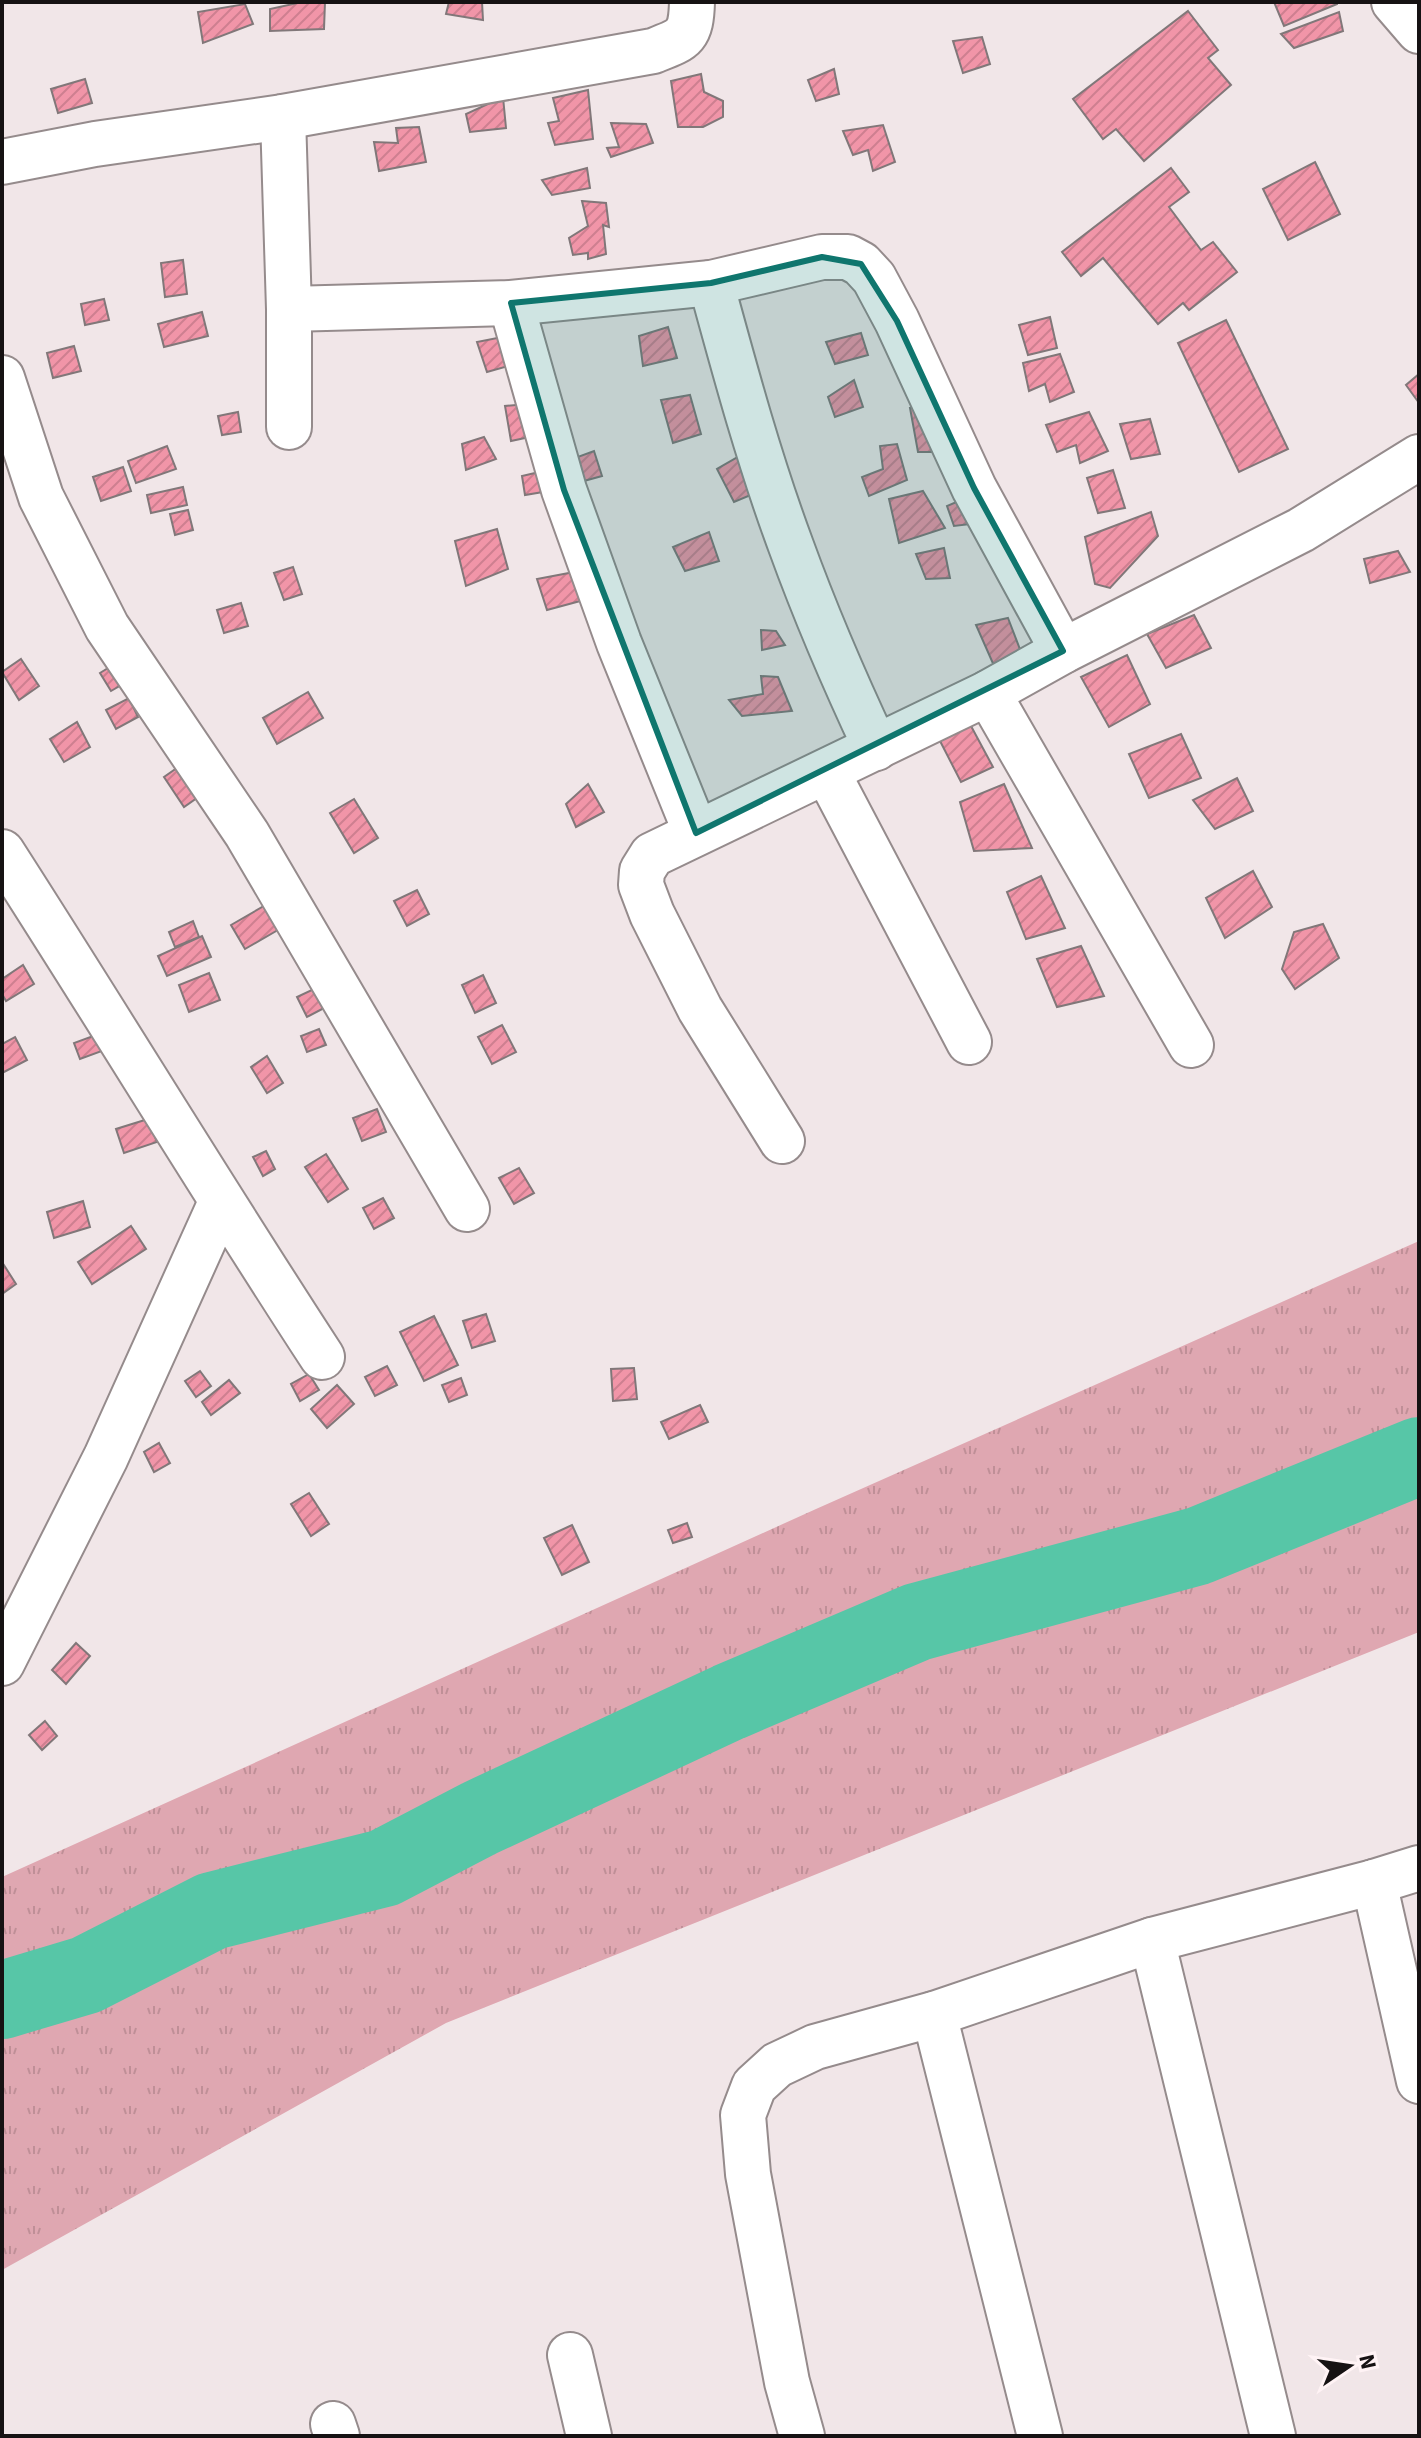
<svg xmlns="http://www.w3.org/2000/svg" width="1421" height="2438" font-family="'Source Sans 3',sans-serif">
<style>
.grass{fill:url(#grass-tufts)}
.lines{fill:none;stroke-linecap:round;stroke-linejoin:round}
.river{stroke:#57c6a7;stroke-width:78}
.building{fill:url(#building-hatch);stroke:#817779;stroke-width:2}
.minor-casing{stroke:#958b8c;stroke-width:48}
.minor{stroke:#fff;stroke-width:44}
.marked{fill:#0f766e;fill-opacity:0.2;stroke:#0f766e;stroke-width:6;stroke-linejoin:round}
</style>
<defs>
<pattern id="grass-tufts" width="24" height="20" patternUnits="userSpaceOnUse" patternTransform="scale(2)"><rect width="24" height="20" fill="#dfa7b1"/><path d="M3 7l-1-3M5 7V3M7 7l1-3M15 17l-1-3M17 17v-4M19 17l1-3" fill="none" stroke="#bf8f97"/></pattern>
<pattern id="building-hatch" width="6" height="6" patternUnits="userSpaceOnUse" patternTransform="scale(2)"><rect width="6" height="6" fill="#f195a8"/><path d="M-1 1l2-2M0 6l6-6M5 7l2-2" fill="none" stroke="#ce7f90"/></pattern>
</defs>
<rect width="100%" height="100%" fill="#f1e6e8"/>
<!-- grass -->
<path class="grass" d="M1419,1241V1632L446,2023L2,2270V1877L816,1509Z"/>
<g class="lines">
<!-- river -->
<path class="river" d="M2,2000L86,1975L212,1911L384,1868L480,1818L729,1702L917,1622L1198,1546L1419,1456"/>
</g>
<!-- building -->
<g class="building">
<path d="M302,2H325L324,29L270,31V9Z"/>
<path d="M449,2H482L483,20L446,14Z"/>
<path d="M1274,2H1337V4L1284,26Z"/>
<path d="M245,4L253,24L203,43L198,12Z"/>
<path d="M1188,11L1218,50L1208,58L1231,85L1144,161L1116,129L1103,139L1073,99Z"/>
<path d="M1339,12L1343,31L1294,48L1281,34Z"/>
<path d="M982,37L990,64L963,73L953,41Z"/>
<path d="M834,69L839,94L816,101L808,80Z"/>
<path d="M701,74L704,92L723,101V117L703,127H678L671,81Z"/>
<path d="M85,79L92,103L58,113L51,89Z"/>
<path d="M588,90L593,139L555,145L548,123L559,121L553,98Z"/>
<path d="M503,97L506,128L470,132L466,114Z"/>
<path d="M611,123L646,124L653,143L611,157L607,148L619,147Z"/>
<path d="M883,125L895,162L873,171L868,150L853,155L843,131Z"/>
<path d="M419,127L426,162L379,171L374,142L398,143L396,128Z"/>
<path d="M1315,162L1340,214L1288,240L1263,189Z"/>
<path d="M587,168L590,188L552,195L542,180Z"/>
<path d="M1171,168L1189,192L1169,207L1201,250L1213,242L1237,272L1189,310L1183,303L1158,324L1103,258L1081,276L1062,252Z"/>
<path d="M582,201L606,203L609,227L603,225L606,254L588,259V253L573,255L569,238L588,226Z"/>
<path d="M183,260L187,294L165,297L161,263Z"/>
<path d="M104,299L109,320L85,325L81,304Z"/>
<path d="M202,312L208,336L164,347L158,324Z"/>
<path d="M1050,317L1057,348L1028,355L1019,325Z"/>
<path d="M1226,320L1288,449L1239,472L1178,343Z"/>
<path d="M668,327L677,358L643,366L639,336Z"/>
<path d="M861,333L868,355L835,364L826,342Z"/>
<path d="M513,335L519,363L487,372L477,342Z"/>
<path d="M74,346L81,371L53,378L47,353Z"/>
<path d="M1060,354L1074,392L1050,402L1045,384L1029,391L1023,363Z"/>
<path d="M1419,374V403L1406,385Z"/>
<path d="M854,380L863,407L835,417L828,397Z"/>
<path d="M690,395L701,434L673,443L661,400Z"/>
<path d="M527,404L539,435L511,441L505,406Z"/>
<path d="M926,407L938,452H918L910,408Z"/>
<path d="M238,412L241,432L222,435L218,416Z"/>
<path d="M1089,412L1108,451L1080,463L1076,445L1057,452L1046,425Z"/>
<path d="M1150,419L1160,454L1131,459L1120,424Z"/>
<path d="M484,437L496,459L466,470L462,444Z"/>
<path d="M897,444L907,480L869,496L862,477L883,469L880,446Z"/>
<path d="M167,446L176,469L136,483L128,461Z"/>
<path d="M594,451L602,476L573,484L564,462Z"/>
<path d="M743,454L758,492L734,502L717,469Z"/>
<path d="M123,467L131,491L101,501L93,477Z"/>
<path d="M548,470L555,490L525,495L522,476Z"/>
<path d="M1113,470L1125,508L1098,513L1087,478Z"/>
<path d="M183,487L187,505L151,513L147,495Z"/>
<path d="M923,491L945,528L899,543L889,499Z"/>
<path d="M961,500L971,524L954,526L947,506Z"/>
<path d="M188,510L193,530L175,535L170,514Z"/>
<path d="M1151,512L1158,536L1110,588L1095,584L1085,537Z"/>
<path d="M497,529L508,569L466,586L455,541Z"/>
<path d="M709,532L719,561L685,571L673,547Z"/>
<path d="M944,548L950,578L926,579L916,554Z"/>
<path d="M1398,551L1410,572L1370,583L1364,559Z"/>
<path d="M293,567L302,594L284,600L274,573Z"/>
<path d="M585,570L595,597L547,610L537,579Z"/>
<path d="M241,603L248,626L224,633L217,610Z"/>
<path d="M1194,615L1211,648L1166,668L1147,634Z"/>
<path d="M1008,618L1021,652L995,668L976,625Z"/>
<path d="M761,630L776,631L785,645L762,650Z"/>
<path d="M1127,655L1150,704L1109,727L1081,677Z"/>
<path d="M126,657L137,676L111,691L100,673Z"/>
<path d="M21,659L39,686L19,700L2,672Z"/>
<path d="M761,676L778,677L792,711L742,716L729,700L763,694Z"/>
<path d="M308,692L323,718L277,744L263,718Z"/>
<path d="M129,698L138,717L116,729L106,710Z"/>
<path d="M77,722L90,747L64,762L50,739Z"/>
<path d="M971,726L993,767L961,782L938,737Z"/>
<path d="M1181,734L1201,778L1149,798L1129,754Z"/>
<path d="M184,763L204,793L184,807L164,777Z"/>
<path d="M1237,778L1253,811L1215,829L1193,800Z"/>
<path d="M588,784L604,812L576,827L566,804Z"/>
<path d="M1004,784L1032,848L974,851L960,802Z"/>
<path d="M354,799L378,838L354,853L330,813Z"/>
<path d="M1253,871L1272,907L1225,938L1206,898Z"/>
<path d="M1041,876L1065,928L1026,939L1007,892Z"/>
<path d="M417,890L429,914L407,926L394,901Z"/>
<path d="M276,899L290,923L245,949L231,925Z"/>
<path d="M193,921L199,937L175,947L169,932Z"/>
<path d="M1323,924L1339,958L1295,989L1282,969L1294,932Z"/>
<path d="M202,936L211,957L167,976L158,956Z"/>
<path d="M1081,946L1104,996L1057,1007L1037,959Z"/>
<path d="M23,965L34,984L6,1001L2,994V979Z"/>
<path d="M209,973L220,1000L189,1012L179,985Z"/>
<path d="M483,975L496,1003L475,1013L462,985Z"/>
<path d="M316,988L326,1007L307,1017L297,997Z"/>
<path d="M502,1025L516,1052L492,1064L478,1037Z"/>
<path d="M319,1029L326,1045L307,1052L301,1036Z"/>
<path d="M104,1032L110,1048L80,1059L74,1043Z"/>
<path d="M15,1037L27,1060L2,1073V1044Z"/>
<path d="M267,1056L283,1083L267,1093L251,1067Z"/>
<path d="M377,1109L386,1132L362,1141L353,1118Z"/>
<path d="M148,1119L157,1142L124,1153L116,1129Z"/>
<path d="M266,1151L275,1169L263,1176L253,1157Z"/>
<path d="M326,1154L348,1189L328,1202L305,1167Z"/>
<path d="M519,1168L534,1193L514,1204L499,1178Z"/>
<path d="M383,1198L394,1218L374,1229L363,1208Z"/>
<path d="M83,1201L90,1227L54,1238L47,1212Z"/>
<path d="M131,1226L146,1249L92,1284L78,1262Z"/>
<path d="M2,1262L16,1284L2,1294Z"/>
<path d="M486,1314L495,1341L472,1348L463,1321Z"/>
<path d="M434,1316L458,1365L424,1381L400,1332Z"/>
<path d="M387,1366L397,1385L375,1396L365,1377Z"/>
<path d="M634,1368L637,1399L613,1401L611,1369Z"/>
<path d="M200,1371L211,1386L196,1397L185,1381Z"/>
<path d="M309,1374L319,1390L300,1401L291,1384Z"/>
<path d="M461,1378L467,1395L449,1402L442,1385Z"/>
<path d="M229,1380L240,1393L211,1415L202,1402Z"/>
<path d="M337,1385L354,1404L327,1428L311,1409Z"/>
<path d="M700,1405L708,1422L669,1439L661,1422Z"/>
<path d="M159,1443L170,1463L154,1472L144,1452Z"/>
<path d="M309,1493L329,1524L311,1536L291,1504Z"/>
<path d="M687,1523L692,1537L673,1543L668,1530Z"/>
<path d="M572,1525L589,1562L562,1575L544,1538Z"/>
<path d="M76,1643L90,1656L66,1684L52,1670Z"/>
<path d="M45,1721L57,1736L42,1750L29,1735Z"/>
</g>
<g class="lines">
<!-- minor casing -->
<g class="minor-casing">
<g id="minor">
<path d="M1394,2L1419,31"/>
<path d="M283,117L289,309L511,303L711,283L822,257H848L861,264L874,278L897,321L974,488L1063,651"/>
<path d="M2,162L95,144L283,117L653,51C684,39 691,38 692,2"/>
<path d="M711,283C735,371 759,460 791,546C816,615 845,682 876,748"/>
<path d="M511,303L564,490L619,643L696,833"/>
<path d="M2,378L41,497L107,627L247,834L467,1209"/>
<path d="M289,427V309"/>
<path d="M988,693L1191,1045"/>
<path d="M827,772L969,1042"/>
<path d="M2,852C110,1020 213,1190 322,1357"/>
<path d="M782,1141L700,1009L652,914L641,885L642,871L652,855L988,693L1063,651L1301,530L1419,457"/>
<path d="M2,1663L106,1457L221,1202"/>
<path d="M1374,1882L1419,2081"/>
<path d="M1152,1940L1273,2436"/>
<path d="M934,2014L1040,2436"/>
<path d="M570,2355L589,2436"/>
<path d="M333,2424L337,2436"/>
<path d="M802,2436L787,2382L748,2174L743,2115L754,2086L777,2065L815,2047L934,2014L1152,1940L1374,1882L1419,1868"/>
</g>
</g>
<!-- minor -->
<use href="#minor" class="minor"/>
</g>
<!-- marked area -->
<path class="marked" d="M822,257L861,264L897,321L974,488L1063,651L696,833L564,490L511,303L711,283Z"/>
<!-- border -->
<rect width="1421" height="2438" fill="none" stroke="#161213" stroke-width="8"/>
<!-- north arrow -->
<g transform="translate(1349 2366) rotate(77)" stroke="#fff3f5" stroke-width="6" paint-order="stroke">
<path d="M0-6L14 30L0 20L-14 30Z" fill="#161213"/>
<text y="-12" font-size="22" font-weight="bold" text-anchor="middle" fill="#161213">N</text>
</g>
</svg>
